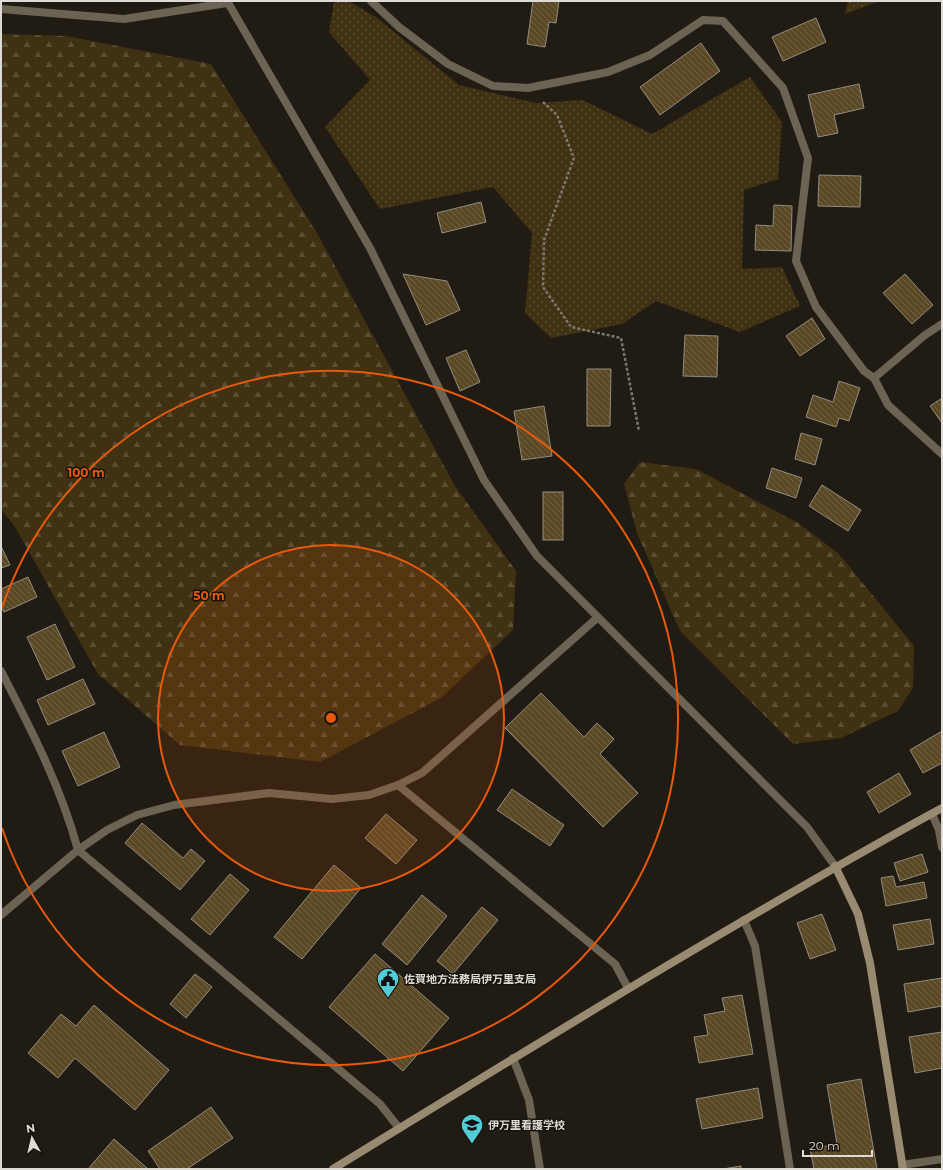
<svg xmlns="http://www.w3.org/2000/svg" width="943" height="1170" font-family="Montserrat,'Noto Sans JP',sans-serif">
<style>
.grass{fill:url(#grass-dots)}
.forest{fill:url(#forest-firs)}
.building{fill:url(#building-back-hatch);stroke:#928c81}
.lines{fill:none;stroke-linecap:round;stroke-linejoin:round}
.path{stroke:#7c7870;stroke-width:2.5;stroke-dasharray:3 2;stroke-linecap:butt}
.street{stroke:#6b6354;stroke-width:8}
.secondary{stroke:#998b72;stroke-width:8}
.ring{fill:none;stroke:#e8590c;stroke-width:2}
.labels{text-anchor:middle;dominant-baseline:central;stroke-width:3;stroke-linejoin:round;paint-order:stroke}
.poi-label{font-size:11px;font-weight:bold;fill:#dedbd5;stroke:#18130b;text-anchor:start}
.centre{fill:#e8590c;stroke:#18130b;stroke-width:2}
.ring-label{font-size:12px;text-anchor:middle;font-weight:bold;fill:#e8590c;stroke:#18130b;stroke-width:3;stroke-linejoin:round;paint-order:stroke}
</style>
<defs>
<pattern id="grass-dots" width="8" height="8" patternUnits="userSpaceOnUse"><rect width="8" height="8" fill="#403113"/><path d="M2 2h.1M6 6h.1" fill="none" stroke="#5b4e34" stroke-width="1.8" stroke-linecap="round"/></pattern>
<pattern id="forest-firs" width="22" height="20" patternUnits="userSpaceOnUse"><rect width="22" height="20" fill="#403113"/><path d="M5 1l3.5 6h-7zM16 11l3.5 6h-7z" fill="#5b4e34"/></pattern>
<pattern id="building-back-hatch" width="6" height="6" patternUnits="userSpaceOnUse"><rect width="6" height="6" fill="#5b4825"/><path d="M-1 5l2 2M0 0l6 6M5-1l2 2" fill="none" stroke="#726244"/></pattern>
</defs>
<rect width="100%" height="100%" fill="#211c13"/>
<!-- grass -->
<g class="grass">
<path d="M334,1H349L377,18L459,85L536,103L583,100L652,134L750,77L782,122L778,179L744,190L742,269L782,267L800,306L740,332L656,301L622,324L551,338L525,313L532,233L493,187L380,209L325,127L370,80L329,32Z"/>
<path d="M848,1H879L845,14Z"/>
</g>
<!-- forest -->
<g class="forest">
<path d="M1,34L66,36L211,64L317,233L455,486L516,571L513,630L441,698L320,762L180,745L98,674L15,527L1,509Z"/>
<path d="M640,462L696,469L798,523L839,554L914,646L913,688L898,711L841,738L793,744L680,631L637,533L624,484Z"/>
</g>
<!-- building -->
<g class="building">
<path d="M533,1H559L556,23L549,22L545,47L527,44Z"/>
<path d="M816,18L826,42L783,61L772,37Z"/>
<path d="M701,43L720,71L660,115L640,87Z"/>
<path d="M859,84L864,108L834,115L838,133L818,137L808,95Z"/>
<path d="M819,175L861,176L860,207L818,206Z"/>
<path d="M481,202L486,222L442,233L437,213Z"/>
<path d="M774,205L792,206L791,251L755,250L756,225L773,226Z"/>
<path d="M403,274L447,281L460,310L426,325Z"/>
<path d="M905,274L933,305L912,324L883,293Z"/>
<path d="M812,318L825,339L800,356L786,336Z"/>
<path d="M685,335L718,336L717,377L683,376Z"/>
<path d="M466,350L480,382L460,391L446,358Z"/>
<path d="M587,369H611L610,426H587Z"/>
<path d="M839,381L860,388L849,421L839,418L836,427L806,417L813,395L833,402Z"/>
<path d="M942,398V423L930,406Z"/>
<path d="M544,406L552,456L522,460L514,411Z"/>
<path d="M801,433L822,439L815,465L795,459Z"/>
<path d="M772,468L802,478L796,498L766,488Z"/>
<path d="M822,485L861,510L848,531L809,506Z"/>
<rect x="543" y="492" width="20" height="48"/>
<path d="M1,546L10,565L1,568Z"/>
<path d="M28,577L37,597L4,612L1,606V589Z"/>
<path d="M55,624L75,667L47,680L27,637Z"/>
<path d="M83,679L95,704L48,725L37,700Z"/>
<path d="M541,693L584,737L597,723L614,739L600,754L638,793L603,827L505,728Z"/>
<path d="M942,731V763L923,773L910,750Z"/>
<path d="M104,732L120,767L78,786L62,751Z"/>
<path d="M899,773L911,794L879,813L867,792Z"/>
<path d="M512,789L564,825L550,846L497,810Z"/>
<path d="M386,814L417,840L396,864L365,838Z"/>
<path d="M142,823L183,858L191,849L205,861L180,890L125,843Z"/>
<path d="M922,854L928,872L900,881L894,863Z"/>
<path d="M334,865L361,888L302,959L274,937Z"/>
<path d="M230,874L249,890L210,935L191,919Z"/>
<path d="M893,876L896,887L924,882L927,898L886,906L881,878Z"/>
<path d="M422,895L447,916L407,965L382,944Z"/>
<path d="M482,907L498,920L453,974L437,961Z"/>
<path d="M822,914L836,950L810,959L797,923Z"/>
<path d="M930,919L934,944L898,950L893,925Z"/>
<path d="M375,954L449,1018L403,1071L329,1007Z"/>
<path d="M195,974L212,987L186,1018L170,1004Z"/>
<path d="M942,978V1006L908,1012L904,984Z"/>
<path d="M742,995L753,1054L699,1063L694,1037L708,1035L704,1015L725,1011L722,998Z"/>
<path d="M94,1005L169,1070L135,1110L75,1058L58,1078L28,1053L61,1014L76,1026Z"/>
<path d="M942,1032V1068L915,1073L909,1037Z"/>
<path d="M861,1079L877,1169H814L810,1149L837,1144L827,1085Z"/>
<path d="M758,1088L763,1118L702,1129L696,1099Z"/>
<path d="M211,1107L233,1138L187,1169H160L148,1151Z"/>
<path d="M114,1139L148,1169H88Z"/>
<path d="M741,1166V1169H723Z"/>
</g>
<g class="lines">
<!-- path -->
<path class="path" d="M543,102L557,115L574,158L544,240L543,287L571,327L621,338L639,431"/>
<!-- street -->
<g class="street">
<path d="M227,1L370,248L484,480L537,556L807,827L835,866"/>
<path d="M371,1L399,27L448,64L493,86L528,88L608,72L650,55L703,20L723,21L783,88L808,158L796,261L816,307L864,371L874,378L925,335L942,324"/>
<path d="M1,9L124,19L227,3"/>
<path d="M874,378L888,405L942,454"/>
<path d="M1,671C31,729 61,787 78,850L380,1104L399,1128"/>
<path d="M398,785L615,964L628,988"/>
<path d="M932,814L939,830L942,847"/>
<path d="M1,915L78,850L107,830L137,815L174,805L269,793L332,799L369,795L398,785L422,773L597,618"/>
<path d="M744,920L755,946L790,1169"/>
<path d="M513,1058L529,1100L540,1169"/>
<path d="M902,1165L942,1159"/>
</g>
<!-- secondary -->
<g class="secondary">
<path d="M835,866L858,914L870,963L903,1169"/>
<path d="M333,1169C534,1046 735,921 942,808"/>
</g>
</g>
<!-- distance rings -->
<circle cx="331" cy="718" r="173" fill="#e8590c" fill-opacity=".12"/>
<g class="ring">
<circle cx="331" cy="718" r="173"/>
<path d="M2 608A347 347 0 1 1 2 828"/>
</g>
<!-- icons -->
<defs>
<g id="civic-pin" transform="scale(1.15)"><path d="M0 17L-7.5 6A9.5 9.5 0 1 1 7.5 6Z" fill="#52ccd6" stroke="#18130b"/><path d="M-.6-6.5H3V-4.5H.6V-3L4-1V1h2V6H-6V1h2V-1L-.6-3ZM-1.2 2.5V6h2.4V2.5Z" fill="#111"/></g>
<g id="school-pin" transform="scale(1.15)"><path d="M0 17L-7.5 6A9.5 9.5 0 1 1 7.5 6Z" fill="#52ccd6" stroke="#18130b"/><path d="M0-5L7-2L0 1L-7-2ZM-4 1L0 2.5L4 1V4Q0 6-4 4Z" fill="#111"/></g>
</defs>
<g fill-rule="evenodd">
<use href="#civic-pin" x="388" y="979"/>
<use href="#school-pin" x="472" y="1125"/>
</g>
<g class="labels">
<!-- poi labels -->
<g class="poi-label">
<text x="404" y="979">佐賀地方法務局伊万里支局</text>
<text x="488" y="1125">伊万里看護学校</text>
</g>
</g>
<circle cx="331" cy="718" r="6" class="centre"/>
<g class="ring-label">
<text x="86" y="477">100 m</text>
<text x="209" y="600">50 m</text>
</g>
<!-- border -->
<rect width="943" height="1170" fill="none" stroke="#dedbd5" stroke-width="4"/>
<!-- north arrow -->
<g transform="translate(32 1138) rotate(352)" stroke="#18130b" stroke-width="3" paint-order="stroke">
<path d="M0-3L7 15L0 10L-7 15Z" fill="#dedbd5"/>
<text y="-6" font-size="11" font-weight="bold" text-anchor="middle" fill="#dedbd5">N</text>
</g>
<!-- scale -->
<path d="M803 1150v6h69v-6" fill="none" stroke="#dedbd5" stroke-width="2"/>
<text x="809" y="1150" font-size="12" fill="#dedbd5" stroke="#18130b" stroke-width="3" paint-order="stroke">20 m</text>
</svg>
